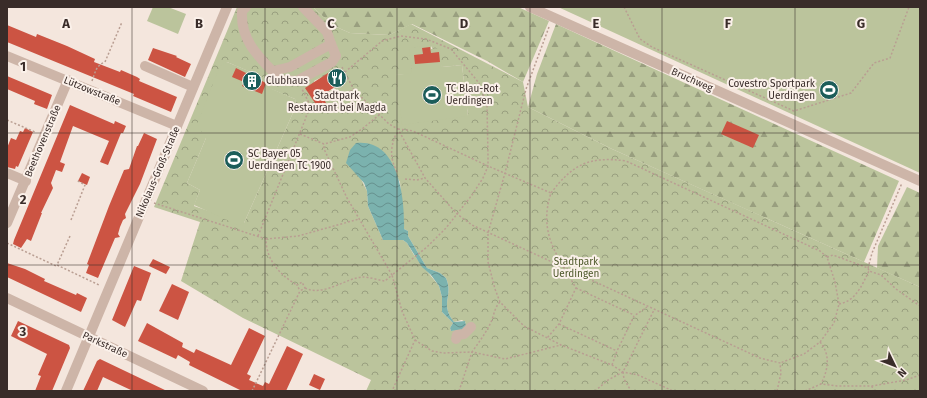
<svg xmlns="http://www.w3.org/2000/svg" width="927" height="398" font-family="'Fira Sans',sans-serif">
<style>
.forest{fill:url(#forest-firs)}
.park{fill:url(#park-crowns);fill-rule:evenodd}
.garden{fill:#bbc49c}
.water{fill:url(#water-waves)}
.building{fill:#cc5443}
.lines{fill:none;stroke-linecap:round;stroke-linejoin:round}
.path{stroke:#b99e92;stroke-width:1.5;stroke-dasharray:2 2;stroke-linecap:butt}
.minor{stroke:#cdb5a8;stroke-width:10}
.grid{fill:none;stroke:#392c29;stroke-width:1;stroke-opacity:0.55}
.labels{text-anchor:middle;dominant-baseline:central;stroke-width:4;stroke-linejoin:round;paint-order:stroke}
.street-label{font-size:10px;fill:#392c29;stroke:#fbf1ea}
.poi-label{font-size:10px;fill:#392c29;stroke:#fbf1ea;text-anchor:start}
.park-label{font-size:10px;fill:#4e592b;stroke:#fbf1ea}
.grid-label{font-size:13px;text-anchor:middle;font-weight:bold;fill:#392c29;stroke:#fbf1ea;stroke-width:4;stroke-linejoin:round;paint-order:stroke}
</style>
<defs>
<pattern id="forest-firs" width="22" height="20" patternUnits="userSpaceOnUse"><rect width="22" height="20" fill="#bbc49c"/><path d="M5 1l3.5 6h-7zM16 11l3.5 6h-7z" fill="#999f7f"/></pattern>
<pattern id="park-crowns" width="20" height="18" patternUnits="userSpaceOnUse"><rect width="20" height="18" fill="#bbc49c"/><path d="M2 6a3 3 0 1 1 6 0M12 15a3 3 0 1 1 6 0" fill="none" stroke="#999f7f"/></pattern>
<pattern id="water-waves" width="16" height="10" patternUnits="userSpaceOnUse"><rect width="16" height="10" fill="#7bb2ae"/><path d="M0 5q4-4 8 0t8 0" fill="none" stroke="#66918e"/></pattern>
</defs>
<rect width="100%" height="100%" fill="#f4e6dd"/>
<!-- forest -->
<g class="forest">
<path d="M313,7H518L549,21L523,82L487,61L412,24L389,35L350,33L332,25Z"/>
<path d="M556,24L899,181L864,262L612,149L528,107L537,74Z"/>
<path d="M907,187L920,193V287L877,268L878,246Z"/>
</g>
<!-- park -->
<path class="park" d="M237,7H313L332,25L350,33L389,35L411,24L523,82L528,107L612,149L920,287V391H366L371,380L243,318L181,281L200,222L154,207ZM431,46L442,67L462,65L468,116L396,75L412,74ZM227,62L274,82L271,89L295,99L296,106L244,223L194,206L200,190L187,183L206,138ZM328,74L335,88L322,95L314,81ZM362,143L378,148L400,182L404,229L408,231V236L427,268L440,273L446,278C454,297 439,303 454,322L462,320L466,323L459,329L451,331L450,328L453,323L442,312V297L439,286L414,255L407,243L403,240H383L368,206L367,191L360,177Z"/>
<!-- garden -->
<g class="garden">
<path d="M153,7H168L186,14L178,34L147,21Z"/>
<path d="M558,7H920V173Z"/>
<path d="M431,45V49L440,48L442,67L462,65L468,116L402,125L396,75L412,73L409,48Z"/>
<path d="M227,62L275,82L272,89L295,99L296,106L244,223L238,225L194,205L200,190L187,183L206,138L197,124L220,66Z"/>
</g>
<!-- water -->
<path class="water" d="M356,143C399,138 405,199 404,229L408,231V236L427,268L440,273L446,278C454,297 439,303 454,322L465,321L466,326L464,329L451,331L450,328L453,323L442,312V297L439,286L431,275L422,267L407,243L403,240H383L368,206L367,191L364,183L346,163L350,150Z"/>
<!-- building -->
<g class="building">
<path d="M7,25L36,37L37,34L67,46L95,59L94,62L120,72L121,70L137,77L140,79L139,81L177,97L171,112L133,96L134,94L7,42Z"/>
<path d="M430,47L431,53L439,52L440,62L415,64L414,55L423,54L422,48Z"/>
<path d="M153,48L177,56L176,57L191,64L185,77L148,60Z"/>
<path d="M236,68L266,83L262,94L242,86L244,82L232,77Z"/>
<path d="M339,70L345,81L322,95L327,105L319,109L305,88L328,73L329,75Z"/>
<path d="M7,76L52,95L47,109L34,104L35,101L7,89Z"/>
<path d="M70,105L114,124L115,121L126,126L123,133H121L108,165L100,162L109,141L73,126L60,162L65,164L62,172L56,170L51,183L53,188L41,213H42L31,241L27,239L21,248L13,244L14,240Z"/>
<path d="M727,121L759,135L753,148L721,134Z"/>
<path d="M25,128L33,132L18,167L16,166L15,169L7,167V148L11,138L16,140L20,131L23,132Z"/>
<path d="M144,133L157,139L140,184L125,214L126,218L123,220L120,227L118,234L120,237L115,238L98,278L86,273L89,265L87,264L109,206L124,170L129,169L137,146H138Z"/>
<path d="M82,173L90,177L87,185L78,181Z"/>
<path d="M153,259L170,267L166,274L149,266Z"/>
<path d="M7,263L25,269L45,279L44,281L76,295L77,293L87,298L81,312L7,277Z"/>
<path d="M134,266L151,273L141,301L137,300L125,327L112,320Z"/>
<path d="M172,284L189,292L178,320L159,311Z"/>
<path d="M18,321L69,345L70,348L52,391H35L41,376L38,375L47,354L11,336Z"/>
<path d="M147,323L183,343L182,347L194,353L196,349L231,365L249,328L265,336L247,374L251,376L249,380L263,386L265,382L269,384L287,346L303,354L286,391H242L189,365L190,362L178,355L176,359L138,341Z"/>
<path d="M100,359L123,370L167,391H133L103,377L97,391H83L97,361Z"/>
<path d="M314,374L325,379L320,390L309,385Z"/>
</g>
<g class="lines">
<!-- path -->
<g class="path">
<path d="M624,7L640,39L652,47L794,111L851,93L874,63L890,58L909,7"/>
<path d="M549,27L526,89L505,173L488,233V262L495,289L500,302L524,326L561,345L612,365L623,372L638,375L673,391"/>
<path d="M342,67L354,90L389,124L398,129L425,178L457,214L472,225L760,358L780,363L781,373L777,391"/>
<path d="M345,72L382,41L401,36L426,39L451,49L479,83L487,105L488,157V166L483,178L472,195L446,228L427,247L392,275L402,311L415,340L392,391"/>
<path d="M92,81C95,73 96,65 105,62L122,22"/>
<path d="M351,91L348,93L355,107L360,104L351,91L354,90"/>
<path d="M7,120L35,132"/>
<path d="M398,129L413,131L488,166L551,193C538,233 557,255 576,288L559,324L547,338"/>
<path d="M300,134L324,144L350,137L362,129L379,115"/>
<path d="M397,172C390,158 390,148 396,134L399,132"/>
<path d="M405,179L417,180L425,178"/>
<path d="M551,193C573,164 589,156 626,161L820,251L827,257L835,282L839,304L834,323L820,342L804,354L780,363"/>
<path d="M154,203L266,239C266,260 280,275 297,285"/>
<path d="M71,220L85,185L76,180"/>
<path d="M70,236L57,265L99,285"/>
<path d="M258,236L305,120L310,105L302,89"/>
<path d="M266,239L298,236L359,219"/>
<path d="M7,243L56,266L57,265"/>
<path d="M827,257L833,255L868,268L869,271L881,275L896,289L920,306"/>
<path d="M868,268L872,253L902,183"/>
<path d="M305,288C324,297 345,278 363,277C369,277 378,280 385,281L392,275L347,198L324,149V144"/>
<path d="M576,288L634,315"/>
<path d="M839,304C856,301 862,285 869,271"/>
<path d="M559,324L617,351"/>
<path d="M415,340L432,351L443,353L472,352C479,342 486,333 491,322C494,316 494,308 500,302"/>
<path d="M820,342C831,355 828,370 821,384"/>
<path d="M612,365L617,351L634,316L647,307"/>
<path d="M623,372L624,379L631,391"/>
<path d="M872,386L873,391"/>
<path d="M252,391L300,291L305,288L302,282L297,285L300,291"/>
<path d="M459,391L472,352L505,359L561,345"/>
<path d="M595,391L608,380L623,372L654,310"/>
<path d="M805,391L821,384L837,386H872L906,380L920,375"/>
</g>
<!-- minor -->
<g class="minor">
<path d="M246,7L242,11C240,42 261,59 281,80L297,81L332,62L336,56L331,44"/>
<path d="M530,7L920,181"/>
<path d="M7,56L177,126"/>
<path d="M145,66L193,87"/>
<path d="M273,71L290,67L331,44L327,32L303,7"/>
<path d="M7,173L26,181"/>
<path d="M7,223L68,80"/>
<path d="M7,298L203,391"/>
<path d="M456,339L457,335L464,334L471,327"/>
<path d="M66,391L227,7"/>
</g>
</g>
<!-- grid -->
<path class="grid" d="M132,7V391M265,7V391M397,7V391M530,7V391M662,7V391M795,7V391M7,133H920M7,265H920"/>
<!-- icons -->
<defs>
<g id="restaurant-disc" transform="scale(1)"><circle r="9.5" fill="#1c5d5a" stroke="#fbf1ea"/><path d="M-5-6h1v4h1v-4h1v4h1v-4h1v5L-1.5 .5V6h-2V.5L-5-1ZM5-6V6H3V1.5H1.5Q1.5-4 5-6Z" fill="#fff"/></g>
<g id="building-disc" transform="scale(1)"><circle r="9.5" fill="#1c5d5a" stroke="#fbf1ea"/><path d="M-4-6H4V6H1V3H-1V6H-4ZM-2.5-4.3h1.7v1.8h-1.7ZM.8-4.3h1.7v1.8H.8ZM-2.5-1h1.7V.8h-1.7ZM.8-1h1.7V.8H.8Z" fill="#fff"/></g>
<g id="stadium-disc" transform="scale(1)"><circle r="9.5" fill="#1c5d5a" stroke="#fbf1ea"/><path d="M0-5a6.5 5 0 1 0 0 10a6.5 5 0 1 0 0-10ZM-3.5-1.8h7v3.6h-7Z" fill="#fff"/></g>
</defs>
<g fill-rule="evenodd">
<use href="#restaurant-disc" x="337" y="78"/>
<use href="#building-disc" x="252" y="81"/>
<use href="#stadium-disc" x="829" y="90"/>
<use href="#stadium-disc" x="432" y="95"/>
<use href="#stadium-disc" x="234" y="160"/>
</g>
<g class="labels">
<!-- street labels -->
<g class="street-label">
<text transform="translate(692 80) rotate(24)">Bruchweg</text>
<text transform="translate(92 91) rotate(22)">Lützowstraße</text>
<text transform="translate(43 141) rotate(-67)">Beethovenstraße</text>
<text transform="translate(158 172) rotate(-67)">Nikolaus-Groß-Straße</text>
<text transform="translate(105 345) rotate(25)">Parkstraße</text>
</g>
<!-- poi labels -->
<g class="poi-label">
<text x="266" y="81">Clubhaus</text>
<text x="815" y="84" text-anchor="end">Covestro Sportpark<tspan x="815" dy="12">Uerdingen</tspan></text>
<text x="446" y="89">TC Blau-Rot<tspan x="446" dy="12">Uerdingen</tspan></text>
<text x="337" y="96" text-anchor="middle">Stadtpark<tspan x="337" dy="12">Restaurant bei Magda</tspan></text>
<text x="248" y="154">SC Bayer 05<tspan x="248" dy="12">Uerdingen TC 1900</tspan></text>
</g>
<!-- park labels -->
<g class="park-label">
<text x="576" y="262">Stadtpark<tspan x="576" dy="12">Uerdingen</tspan></text>
</g>
</g>
<g class="grid-label">
<text x="66" y="28">A</text>
<text x="199" y="28">B</text>
<text x="331" y="28">C</text>
<text x="464" y="28">D</text>
<text x="596" y="28">E</text>
<text x="728" y="28">F</text>
<text x="861" y="28">G</text>
<text x="23" y="71">1</text>
<text x="23" y="204">2</text>
<text x="23" y="336">3</text>
</g>
<!-- border -->
<rect width="927" height="398" fill="none" stroke="#392c29" stroke-width="16"/>
<!-- north arrow -->
<g transform="translate(895 366) rotate(133)" stroke="#fbf1ea" stroke-width="3" paint-order="stroke">
<path d="M0-3L7 15L0 10L-7 15Z" fill="#392c29"/>
<text y="-6" font-size="11" font-weight="bold" text-anchor="middle" fill="#392c29">N</text>
</g>
</svg>
